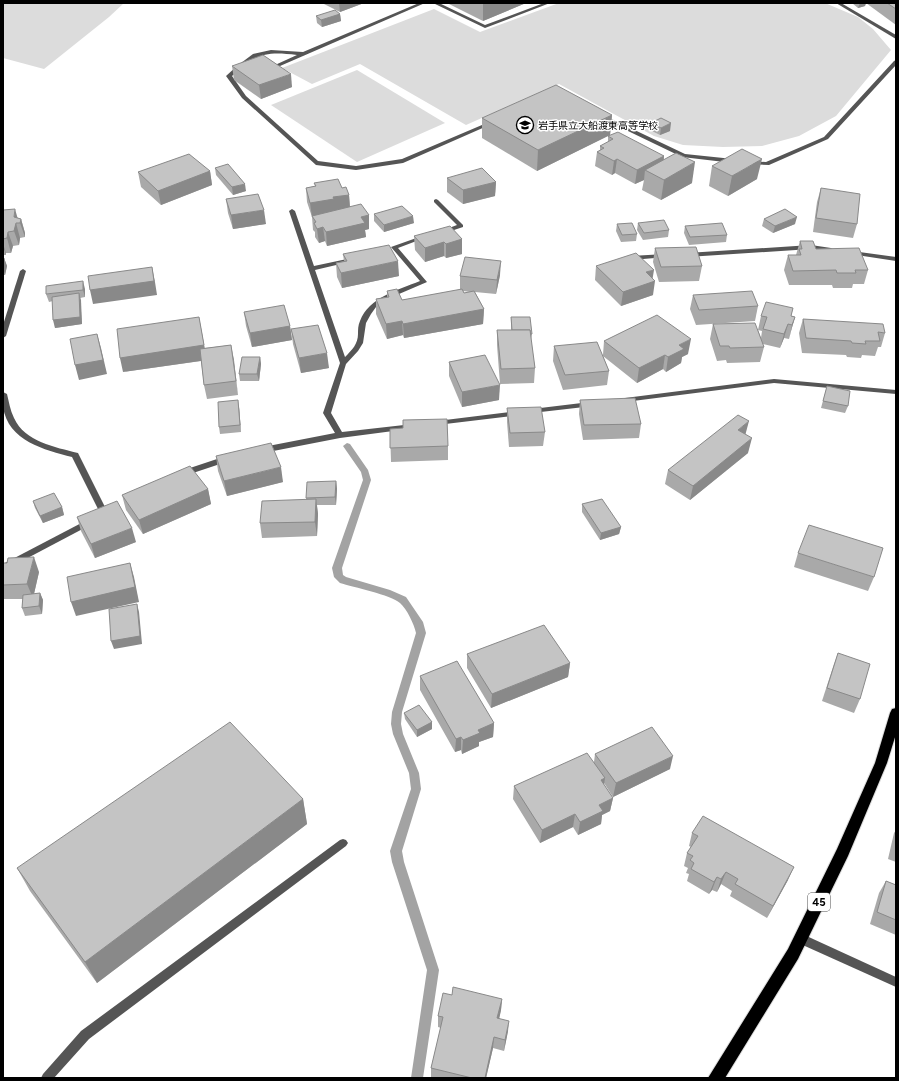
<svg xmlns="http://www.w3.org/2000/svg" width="899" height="1081" font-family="Figtree,'Noto Sans JP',sans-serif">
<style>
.green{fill:#dcdcdc}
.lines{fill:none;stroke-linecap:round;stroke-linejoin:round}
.stream{fill:#a3a3a3;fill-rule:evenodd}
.trunk-casing{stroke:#dbdbdb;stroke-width:2}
.service{fill:#555;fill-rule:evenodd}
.minor{fill:#555;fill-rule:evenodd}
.trunk{fill:#000;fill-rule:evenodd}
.wall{fill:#a9a9a9;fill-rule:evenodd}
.shaded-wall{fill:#898989}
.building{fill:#c4c4c4;stroke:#898989}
.labels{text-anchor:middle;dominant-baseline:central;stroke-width:3;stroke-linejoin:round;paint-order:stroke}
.far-poi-label{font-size:10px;fill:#000;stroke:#fff;text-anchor:start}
.shield{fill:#fff;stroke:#4c4c4c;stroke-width:1}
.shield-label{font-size:11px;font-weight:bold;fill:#000}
</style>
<rect width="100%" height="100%" fill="#fff"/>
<!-- green -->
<g class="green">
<path d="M3,3H124L109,17L44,69L3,58Z"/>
<path d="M559,3H825L858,17L873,29L891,50L836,116L799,136L762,146L723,147L683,145L654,136L559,84L466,125L360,64L312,84L282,68L434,9L480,32Z"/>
<path d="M357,70L445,123L357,162L271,105Z"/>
</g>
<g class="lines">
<!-- stream -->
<path class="stream" d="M347,443L350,444L368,470L371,480L342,568L343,575L346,577L390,590L406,597L423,622L426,633L402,712L401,724L403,734L419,773L421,789L402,851L404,862L439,970L423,1078H411L427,970L392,862L390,851L411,789L409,773L393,734L391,724L392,712L416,633C414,624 407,609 400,603C391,595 353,587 340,583L334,577L332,568L363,480L361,472L343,446Z"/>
<!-- trunk casing -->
<g class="trunk-casing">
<path id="trunk" d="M896,708V734L887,763L848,856L798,959L725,1078H708L788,949L837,849L875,763L890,713L892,709Z"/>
</g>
<!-- service -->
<g class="service">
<path d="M419,3H425L280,66L275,65L297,55C265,51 256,54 232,76L246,96L318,161L356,166L402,159L489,122L494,123L403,163L356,170L316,165L242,98L226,76L237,66L253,54L271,50L303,52Z"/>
<path d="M433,3H439L485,25L544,3H550L485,28Z"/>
<path d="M836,3H841L896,35V39Z"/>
<path d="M896,60V65L828,139L769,165L748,164V162L750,161L766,162L824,137L894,61Z"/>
<path d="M603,115L685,154L733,159L736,161L733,163L682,157L601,118L600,117Z"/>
<path d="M343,839L346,840L348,843L346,846L89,1039L54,1078H41L43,1074L81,1031L340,840Z"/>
</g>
<!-- minor -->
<g class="minor">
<path d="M436,199L438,200L463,225V227L445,233H441V231L457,225L434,202V200Z"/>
<path d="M292,209L295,211L314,266L347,259L350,261L349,262L315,270L345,357C352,350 358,344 358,334C358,330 358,325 360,321C369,297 398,290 420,281L391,247L422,236L424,235L427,237L398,248L427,282L392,297L376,307L371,314L366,323L363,343L358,351L346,364L331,413L342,432L413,424H416L417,426L416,428L340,438L263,453L259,450L263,447L335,433L323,413L340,363L289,211Z"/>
<path d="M811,245L831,248L834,250L831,252L811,249L687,257L684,255L687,253Z"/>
<path d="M852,251L896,257V261L850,254V252Z"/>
<path d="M665,254L668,256L667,257L631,260L628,258L631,256Z"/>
<path d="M23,269L26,271L6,336L3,338V325L20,271Z"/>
<path d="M774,379L896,390V394L774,383L625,402L621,400L625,398Z"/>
<path d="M3,392L7,394C9,402 10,410 14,418C25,442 55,447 78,453L108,513L107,515H101L72,457C45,450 8,441 3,407C2,402 3,397 3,392Z"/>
<path d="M590,402H593L594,404L593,406L532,413L528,411L532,409Z"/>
<path d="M517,411L521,413L520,415L437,425L433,423L437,421Z"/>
<path d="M226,456L229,457L230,459L229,461L184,476L180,473L181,471Z"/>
<path d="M89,519L93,522L92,524L3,571V564Z"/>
<path d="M800,933L896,977V987L796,942L795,938L796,934Z"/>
</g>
<!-- trunk -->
<use href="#trunk" class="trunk"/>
</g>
<!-- wall -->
<g class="wall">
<path d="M322,3H364L340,12Z"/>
<path d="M447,3H526L483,21Z"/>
<path d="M852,3H866L865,6L858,8Z"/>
<path d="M866,3H895L896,4V25Z"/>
<path d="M340,14L341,21L322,27L317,23L316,16Z"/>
<path d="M232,66L292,87L261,99L234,80Z"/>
<path d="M612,115L610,135L537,171L482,138V118Z"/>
<path d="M651,123L670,131L660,135L650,130Z"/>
<path d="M608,136L664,156V160L692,183L661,200L642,190L644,180L635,184L615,173L612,175L595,166L597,152L600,150V146L608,142Z"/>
<path d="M712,166L757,179L728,196L709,186Z"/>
<path d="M215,168L246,191L233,195L216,175Z"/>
<path d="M210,171L212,185L161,205L141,187L138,172Z"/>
<path d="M447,178L496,182L495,196L463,204L447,192Z"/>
<path d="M314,183L342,188L349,195L350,207L369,215V229L365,230L366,237L327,246L325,241L319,243L315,237V232L313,230L312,217L307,202L306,188L315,186Z"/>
<path d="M821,188L857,224L853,238L813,232L817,202Z"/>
<path d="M226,199L266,224L233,229L228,213Z"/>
<path d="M3,210L18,218L21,219L25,233V237L20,238L19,245L13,246L11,253H6V255H3Z"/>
<path d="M374,214L414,223L384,232L374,221Z"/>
<path d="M764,219L795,224L773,233L762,226Z"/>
<path d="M638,223L669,230L668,237L643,240L637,230Z"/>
<path d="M617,224L637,234L636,241L621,242L616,231Z"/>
<path d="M685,226L727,235L726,242L689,245L684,233Z"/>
<path d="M414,236L462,239V254L446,258L444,256L425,262L415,250Z"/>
<path d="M800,241L816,249L868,270L864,284H853L852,288H833L832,285H789L784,270L788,255H796Z"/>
<path d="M655,248L702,266L699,281L659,282L653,262Z"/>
<path d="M343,254L399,276L342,288L337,277L336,263L344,261Z"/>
<path d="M4,258L7,266L5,275H3V259Z"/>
<path d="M596,266L653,279V295L621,306L595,280Z"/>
<path d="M500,275L496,294L475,292L484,309L483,324L404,338L403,335L387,339L376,314V299L387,297V291L402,300L460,290V276ZM463,291L470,292L464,293Z"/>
<path d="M85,289V297L80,298L82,324L55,328L53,301L49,302L46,294Z"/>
<path d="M693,295L758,306L755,321L696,325L690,309Z"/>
<path d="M793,308L791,316L795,317L791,331L789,339L784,338L780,348L763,344L764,347L760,362L727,363L726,360L717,361L710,339L713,324L758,330L761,316ZM758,330L762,331L761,338Z"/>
<path d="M244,312L290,326L292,340L252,347L246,326Z"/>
<path d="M511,317L532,334L531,340L535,368L534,383L500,384L497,345V330H511Z"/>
<path d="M803,319L885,333L881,347H878L875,356L862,355L861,358L847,357L846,355L802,353L799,333Z"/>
<path d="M291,329L329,368L301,373L293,344Z"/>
<path d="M604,341L688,354L682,357L681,363L666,372L663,369L637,383L603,356L609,371L607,385L563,390L553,361L554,346L603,355Z"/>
<path d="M231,345L238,395L207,399L204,385L201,361L123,372L205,348Z"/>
<path d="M260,357L261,364L259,381H240L239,374Z"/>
<path d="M449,362L499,400L462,407L449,376Z"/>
<path d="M827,386L848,406L845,413L821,408Z"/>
<path d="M580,400L641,424L639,438L583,440L579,414Z"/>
<path d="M239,407L241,432L220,434L219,427Z"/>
<path d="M507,408L545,432L543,446L509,447L507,422Z"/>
<path d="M390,429L448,446V460L391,462Z"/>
<path d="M745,434L748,453L690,500L665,484L668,470Z"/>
<path d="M216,456L283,482L227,496L218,471Z"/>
<path d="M336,481L337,489L336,505H317L318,514L317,536L262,538L260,523L306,500V498Z"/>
<path d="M208,489L211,504L143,534L126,510L122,495Z"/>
<path d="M33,501L62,507L64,515L43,523L35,508Z"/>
<path d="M582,504L621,527L619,534L600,540L582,512Z"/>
<path d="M77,517L136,542L95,558L81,531Z"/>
<path d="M798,553L874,577L868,591L794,567Z"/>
<path d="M3,563L39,572L34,594L40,593L43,600L42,614L25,616L22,608L23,599H3Z"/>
<path d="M838,653L860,699L854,713L822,701L833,667Z"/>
<path d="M467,654L570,663L568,677L491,708L467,668Z"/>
<path d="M420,676L494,723L493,737L479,742V746L462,754L461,750L455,752L420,690Z"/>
<path d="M404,713L432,722V729L417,737L405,719Z"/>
<path d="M595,754L670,769L613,797L604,783V785L613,798L610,811L602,815L601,824L578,835L573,827L540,843L513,799L514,786L594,762Z"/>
<path d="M303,799L307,824L97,983L30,891L17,868Z"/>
<path d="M896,830V862L888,859L894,833Z"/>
<path d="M692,833L788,880L767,918L730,896L732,891L721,884L717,892L712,890L709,894L687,881L689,874L686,873L688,868L684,866L687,853L691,847L689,846Z"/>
<path d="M886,881L896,885V935L870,924L879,893Z"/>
<path d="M452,995L502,999L501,1010L499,1018L508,1031L504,1051L493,1048L486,1078H431V1068L441,1028L438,1027V1016Z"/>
</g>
<!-- shaded-wall -->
<g class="shaded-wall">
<path d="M339,3H364L340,12Z"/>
<path d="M483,3H526L483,21Z"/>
<path d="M860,3H866L865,6L858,8Z"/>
<path d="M340,14L341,21L322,27L321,20Z"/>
<path d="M291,74L292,87L261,99L259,85Z"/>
<path d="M612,115L610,135L537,171L538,150Z"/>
<path d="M671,123L670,131L660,135L661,128Z"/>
<path d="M664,156L662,170H645L644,180L635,184L637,170Z"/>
<path d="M617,159L615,173L612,175L614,161Z"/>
<path d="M762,159L757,179L728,196L732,176Z"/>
<path d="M695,162L692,183L661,200L664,180Z"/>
<path d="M210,171L212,185L161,205L158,191Z"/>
<path d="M496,182L495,196L463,204V190Z"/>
<path d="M245,184L246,191L233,195L232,187Z"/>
<path d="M349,195L350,209L312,216V217L310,203L333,197Z"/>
<path d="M15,209L19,223H16L20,238L19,245L14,231V217Z"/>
<path d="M264,210L266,224L233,229L231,215Z"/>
<path d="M369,215V229L365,230L366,237L327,246L326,232L361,217Z"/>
<path d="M413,216L414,223L384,232V225Z"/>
<path d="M797,217L795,224L773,233L775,226Z"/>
<path d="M21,219L25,233V237L20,223Z"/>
<path d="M323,227L325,241L319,243L317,229Z"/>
<path d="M8,232L13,246L11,253L7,238Z"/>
<path d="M462,239V254L446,258V244Z"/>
<path d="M444,242V256L425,262V248Z"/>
<path d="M3,244L6,253V255L3,246Z"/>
<path d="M4,258L7,266L5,275L3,268Z"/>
<path d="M398,261L399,276L342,288L341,273Z"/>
<path d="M501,261L500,275L496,294L497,280Z"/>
<path d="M152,267L155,282L157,295L93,304L90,290Z"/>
<path d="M654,270L652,282L655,281L653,295L621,306L623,292L646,272Z"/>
<path d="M83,281L85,289V297L83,290Z"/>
<path d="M79,293L81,300L82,324L55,328L53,320Z"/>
<path d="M484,309L483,324L404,338L403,324Z"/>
<path d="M199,317L207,360L123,372L120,358Z"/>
<path d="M795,317L791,331L789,339L792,325Z"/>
<path d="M402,321L403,335L387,339L386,324Z"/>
<path d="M788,324L784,338L780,348L784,334Z"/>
<path d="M290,326L292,340L252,347L250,333Z"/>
<path d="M97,334L101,348L107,374L79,380L75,365Z"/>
<path d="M691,339L688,354L682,357L681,363L666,372L668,357L679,345Z"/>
<path d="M231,345L234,360L238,395L236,381Z"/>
<path d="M327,353L329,368L301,373L299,358Z"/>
<path d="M665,355L663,369L637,383L639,368Z"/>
<path d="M260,357L261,364L259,381L257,374Z"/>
<path d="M500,385L499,400L462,407V392Z"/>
<path d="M238,400L239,407L241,432L240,425Z"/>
<path d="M749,421L745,436L738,430Z"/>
<path d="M752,438L748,453L690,500L693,486Z"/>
<path d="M281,467L283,482L227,496L224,481Z"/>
<path d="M336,481L337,489L336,505L335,497Z"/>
<path d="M208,489L211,504L143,534L139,520Z"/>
<path d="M316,499L318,514L317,536L315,522Z"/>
<path d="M62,507L64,515L43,523L40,516Z"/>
<path d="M621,527L619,534L600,540L601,533Z"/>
<path d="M132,528L136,542L95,558L91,544Z"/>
<path d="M34,557L39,572L33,598L27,584Z"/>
<path d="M130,563L134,577L139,602L76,616L71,602Z"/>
<path d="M40,593L43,600L42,614L39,606Z"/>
<path d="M137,604L139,612L142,644L114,649L111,641Z"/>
<path d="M570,663L568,677L491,708L492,694Z"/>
<path d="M432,722V729L417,737V730Z"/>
<path d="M494,723L493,737L479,742V746L462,754L463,740L478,730Z"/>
<path d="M461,737V750L455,752L456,739Z"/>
<path d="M673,756L670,769L613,797L616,783Z"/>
<path d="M605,778L603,792L601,780Z"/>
<path d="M613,798L610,811L602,815L601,824L578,835L580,822L599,805Z"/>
<path d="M303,799L307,824L97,983L85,962Z"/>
<path d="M575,814L573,827L540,843L542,830Z"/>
<path d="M794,867L788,880L767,918L773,906Z"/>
<path d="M726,872L721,884L717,892L721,879Z"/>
<path d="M717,877L712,890L709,894L714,882Z"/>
<path d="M502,999L501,1010L497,1029V1018Z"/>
<path d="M509,1021L508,1031L504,1051L505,1040Z"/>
<path d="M494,1037L493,1048L486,1078H485Z"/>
</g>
<!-- building -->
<g class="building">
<path d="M887,3H895L896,4V9Z"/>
<path d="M335,10L340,14L321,20L316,16Z"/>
<path d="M263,55L291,74L259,85L232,66Z"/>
<path d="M556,85L612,115L538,150L482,118Z"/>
<path d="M661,118L671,123L661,128L651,123Z"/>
<path d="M618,132L664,156L637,170L617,159L614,161L597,152L604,148L600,146L613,139L608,136Z"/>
<path d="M742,149L762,159L732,176L712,166Z"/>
<path d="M676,153L695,162L664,180L645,170Z"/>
<path d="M189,154L210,171L158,191L138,172Z"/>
<path d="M228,164L245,184L232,187L215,168Z"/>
<path d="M482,168L496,182L463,190L447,178Z"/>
<path d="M338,179L342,188L346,187L349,195L333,197L334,199L310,203L306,188L316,186L314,183Z"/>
<path d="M821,188L860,194L857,224L816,218Z"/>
<path d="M258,194L264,210L231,215L226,199Z"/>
<path d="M361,204L369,215L361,217L365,223L326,232L323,227L317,229L314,223L316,222L312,216Z"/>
<path d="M402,206L413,216L384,225L374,214Z"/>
<path d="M15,209L14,217L21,219L20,223H16L14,231L8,232L7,238L3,239V210Z"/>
<path d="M785,209L797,217L775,226L764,219Z"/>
<path d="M664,220L669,230L644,233L638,223Z"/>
<path d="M632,223L637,234L622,235L617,224Z"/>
<path d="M722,223L727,235L690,237L685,226Z"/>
<path d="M450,226L462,239L446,244L444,242L425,248L414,236Z"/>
<path d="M800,241H813L816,249L859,248L868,270H855L856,273H837L836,270L793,271L788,255H801L799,249H802Z"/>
<path d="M389,245L398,261L341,273L336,263L347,261L343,254Z"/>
<path d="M696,247L702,266L661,267L655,248Z"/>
<path d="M636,253L654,270L646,272L655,281L623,292L596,266Z"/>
<path d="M465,257L501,261L497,280L460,276Z"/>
<path d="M4,258L3,266V259Z"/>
<path d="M152,267L154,281L90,290L88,276Z"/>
<path d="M83,281V290L46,294V286Z"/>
<path d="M397,289L402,300L462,289L464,293L474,291L484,309L403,324L402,321L386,324L376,299L389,297L387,291Z"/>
<path d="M752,291L758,306L699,310L693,295Z"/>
<path d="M79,293L80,317L53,320L52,297Z"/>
<path d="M766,302L793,308L791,316L795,317L792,325L788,324L784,334L763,329L767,317L761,316Z"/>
<path d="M284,305L290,326L250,333L244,312Z"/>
<path d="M657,315L691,339L679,345L684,349L668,357L665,355L639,368L604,341Z"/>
<path d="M199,317L204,345L120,358L117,329Z"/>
<path d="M511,317H530L532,334H531L530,330H512Z"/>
<path d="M803,319L883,324L885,333L878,332L880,341H865L866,344L852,343L851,341L806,338Z"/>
<path d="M755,323L764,347L730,348L729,346H720L713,324Z"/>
<path d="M318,325L327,353L299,358L291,329Z"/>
<path d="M497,330H530L535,368L501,369Z"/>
<path d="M97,334L103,360L75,365L70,339Z"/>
<path d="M597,342L609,371L565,375L554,346Z"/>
<path d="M231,345L236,381L204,385L200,349Z"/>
<path d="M485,355L500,385L462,392L449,362Z"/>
<path d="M242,357H260L257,374H239Z"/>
<path d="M827,386L850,391L848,406L823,401Z"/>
<path d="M635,398L641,424L584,425L580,400Z"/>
<path d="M238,400L240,425L219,427L218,402Z"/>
<path d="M541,407L545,432L510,433L507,408Z"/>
<path d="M738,415L749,421L738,430L752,438L693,486L668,470Z"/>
<path d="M447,419L448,446L390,448V429L403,428V420Z"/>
<path d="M271,443L281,467L224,481L216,456Z"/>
<path d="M190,466L208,489L139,520L122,495Z"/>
<path d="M336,481L335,497L306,498L307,482Z"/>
<path d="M54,493L62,507L40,516L33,501Z"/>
<path d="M316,499L315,522L260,523L262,501Z"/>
<path d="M602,499L621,527L601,533L582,504Z"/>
<path d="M117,501L132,528L91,544L77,517Z"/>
<path d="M809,525L883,548L874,577L798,553Z"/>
<path d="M34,557L27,584L3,585V563H7L8,558Z"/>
<path d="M130,563L135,587L71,602L67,577Z"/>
<path d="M40,593L39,606L22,608L23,595Z"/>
<path d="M137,604L140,636L111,641L109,609Z"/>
<path d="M544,625L570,663L492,694L467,654Z"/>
<path d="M838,653L870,664L860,699L827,688Z"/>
<path d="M457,661L494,723L478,730L480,733L463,740L461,737L456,739L420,676Z"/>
<path d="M419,705L432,722L417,730L404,713Z"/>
<path d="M230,722L303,799L85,962L17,868Z"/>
<path d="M652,727L673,756L616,783L595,754Z"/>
<path d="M587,753L605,778L601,780L613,798L599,805L603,811L580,822L575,814L542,830L514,786Z"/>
<path d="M703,816L794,867L773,906L735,884L738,879L726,872L721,879L717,877L714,882L691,869L694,863L690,860L693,856L687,853L698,836L692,833Z"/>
<path d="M886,881L896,885V920L877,912Z"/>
<path d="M453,987L502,999L497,1018L509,1021L505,1040L494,1037L485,1078H472L431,1068L443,1017L438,1016L443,993L452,995Z"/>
</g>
<!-- icons -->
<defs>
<g id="school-ring" transform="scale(0.9)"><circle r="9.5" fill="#fff" stroke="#000" stroke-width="1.5"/><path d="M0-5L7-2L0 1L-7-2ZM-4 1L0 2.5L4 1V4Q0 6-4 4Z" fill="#000"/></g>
</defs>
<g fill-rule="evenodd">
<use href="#school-ring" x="525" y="125"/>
</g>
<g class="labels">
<!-- far-poi labels -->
<g class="far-poi-label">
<text x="538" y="125">岩手県立大船渡東高等学校</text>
</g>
<!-- shield labels -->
<rect class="shield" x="808" y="893" width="22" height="18" rx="3"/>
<g class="shield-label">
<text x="819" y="902">45</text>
</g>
</g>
<!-- border -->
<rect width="899" height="1081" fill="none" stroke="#000000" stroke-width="8"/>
</svg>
